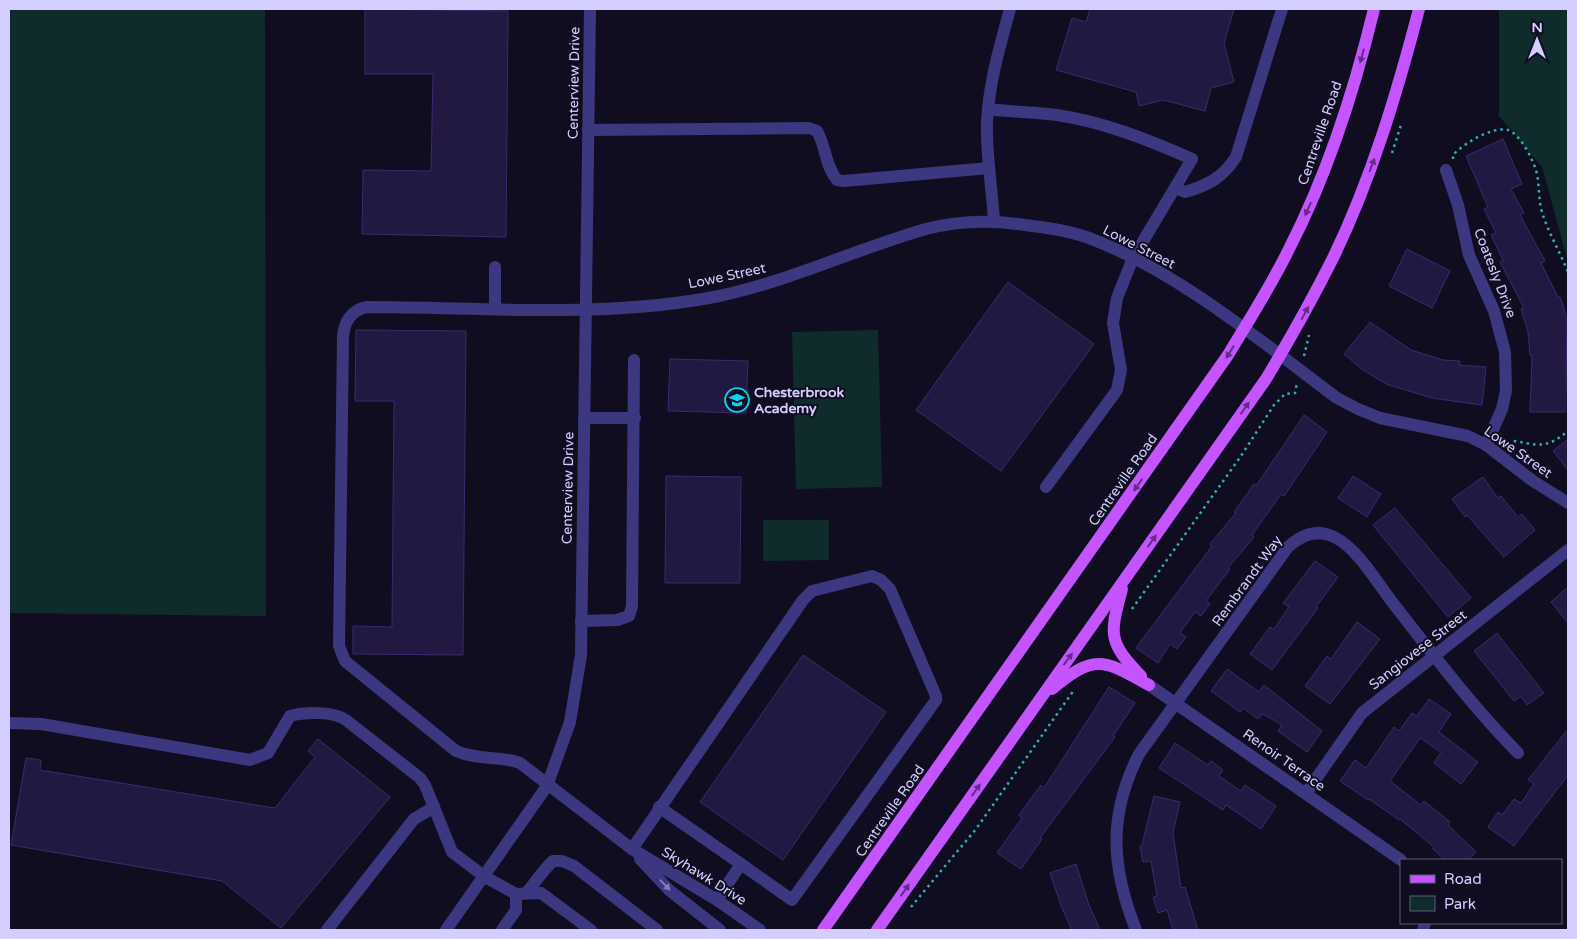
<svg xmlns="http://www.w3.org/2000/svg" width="1577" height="939" font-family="'Varela Round',sans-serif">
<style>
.green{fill:#102b2b}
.building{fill:#221942;stroke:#3a2b6e}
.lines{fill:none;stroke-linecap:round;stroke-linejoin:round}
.path{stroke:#2db2ae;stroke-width:2.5;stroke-dasharray:2.5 4;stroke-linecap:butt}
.minor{stroke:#3c3880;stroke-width:12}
.major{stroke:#c454ff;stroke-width:12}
.oneway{fill:#622d85}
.oneway2{fill:#807bb9}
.labels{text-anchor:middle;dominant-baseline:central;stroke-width:4;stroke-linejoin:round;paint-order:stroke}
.street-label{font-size:14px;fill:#d4cdff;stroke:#110d21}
.poi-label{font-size:14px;font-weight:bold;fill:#d4cdff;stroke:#110d21;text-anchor:start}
</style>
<rect width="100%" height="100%" fill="#110d21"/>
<!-- green -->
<g class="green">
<path d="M9,9H265L266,616L9,613Z"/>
<path d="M1499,9H1568V262L1542,167L1499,116Z"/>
<path d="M878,330L882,487L796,489L792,332Z"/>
<path d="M763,520H829V560L763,561Z"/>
</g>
<!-- building -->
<g class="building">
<path d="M365,9L508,11L506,237L362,234L363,170L431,171L433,74H365Z"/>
<path d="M1090,9H1234L1224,43L1234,82L1211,88L1205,111L1163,100L1139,106L1136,92L1056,70L1072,18L1086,22Z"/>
<path d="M1503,139L1522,184L1511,189L1524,213L1520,215L1545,261L1541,263L1558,297H1560L1567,319L1566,390H1568V412H1530L1532,355H1530L1528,332L1521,309L1524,308L1500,262L1503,260L1491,235L1496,233L1484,209L1488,207L1466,156Z"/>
<path d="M1407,249L1450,271L1432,308L1389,286Z"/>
<path d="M1008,282L1094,344L1001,471L916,410Z"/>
<path d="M1370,322L1411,350L1443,360L1460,361L1459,365L1486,367L1482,405L1432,398L1386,384L1363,370L1344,354Z"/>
<path d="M356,330L466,331L463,655L353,654V626L392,627L394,401H355Z"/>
<path d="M670,359L748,361L746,413L668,411Z"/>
<path d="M1304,415L1327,432L1284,496L1281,494L1252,535L1254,537L1228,568L1230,569L1206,601L1210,604L1201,616L1195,612L1180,633L1186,637L1177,649L1170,644L1158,663L1136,648L1212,546L1210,544L1236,513L1234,512L1254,484L1256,486Z"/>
<path d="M1568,439V470L1553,451Z"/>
<path d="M666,476L741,477L740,583H665Z"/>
<path d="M1353,476L1381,494L1367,517L1338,498Z"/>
<path d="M1483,477L1498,498L1501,496L1518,517L1522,514L1535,530L1504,557L1467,515L1465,517L1452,499Z"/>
<path d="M1395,508L1471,598L1448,617L1373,525Z"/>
<path d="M1315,561L1338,577L1316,607L1318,608L1272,670L1250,654L1270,627L1274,629L1289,607L1283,603Z"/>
<path d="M1568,587V623L1551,602Z"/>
<path d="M1357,622L1380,639L1330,704L1305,686L1327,656L1331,659Z"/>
<path d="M1497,633L1544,693L1527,705L1521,696L1514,701L1474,651Z"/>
<path d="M803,655L886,712L783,860L700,802Z"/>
<path d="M1227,669L1259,692L1264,685L1322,731L1307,752L1278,731L1282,725L1263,714L1258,719L1243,708L1240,712L1211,691Z"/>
<path d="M1109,687L1135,703L1113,736L1115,737L1040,838L1042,839L1021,869L997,853L1022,818L1019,815L1041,785L1044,788Z"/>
<path d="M1429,699L1451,714L1439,732L1478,762L1461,784L1434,763L1441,752L1420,738L1390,781L1421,805L1424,801L1450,822L1448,825L1476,852L1468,860H1445L1433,849L1434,847L1400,819L1399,820L1369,799L1368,800L1340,781L1355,760L1366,768L1394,727L1399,731L1412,713L1417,716Z"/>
<path d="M1568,729V775L1514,846L1488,827L1498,812L1502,815L1514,799L1521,803L1534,784L1528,780Z"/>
<path d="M318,739L390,797L281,928L222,881L11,845L26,758L41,760L40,770L275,808L315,757L308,751Z"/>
<path d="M1175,743L1208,765L1211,761L1223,770L1219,776L1241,791L1245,785L1276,806L1261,829L1226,805L1223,810L1159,768Z"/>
<path d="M1154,796L1180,802L1173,833L1181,888L1185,887L1198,930H1173L1167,910L1158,913L1153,897L1157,896L1151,861L1143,862L1140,846L1142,845Z"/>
<path d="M1076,864L1089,905L1100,930H1072L1062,908L1050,873Z"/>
</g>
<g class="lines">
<!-- path -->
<g class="path">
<path d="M1392,153L1401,125"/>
<path d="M1453,159V155C1463,144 1492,126 1508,130C1520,134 1532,158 1536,170C1540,184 1538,199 1542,212C1548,232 1560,252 1568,272"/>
<path d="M1304,356L1309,335"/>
<path d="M1509,446L1515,441C1541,446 1547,448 1568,431"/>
<path d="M1132,609L1241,456L1274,405L1285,394L1295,393L1297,383"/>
<path d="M911,907L976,829L1074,690"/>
</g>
<!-- minor -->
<g class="minor">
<path d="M988,109C1011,112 1034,112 1057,115C1104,122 1149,140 1192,159L1133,258L1117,298L1113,323L1121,370L1117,390L1046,487"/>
<path d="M588,130L809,128L817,131C826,146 825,166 837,180L844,181L989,168"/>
<path d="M1446,170L1458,205L1469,255L1494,311L1505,352L1506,391L1502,409L1486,445"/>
<path d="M1175,188L1185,192C1209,185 1223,177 1236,157L1282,9"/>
<path d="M994,221C992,188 986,155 987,122C989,82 1000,46 1010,9"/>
<path d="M495,267V308"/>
<path d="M584,418H635"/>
<path d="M581,621L617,620L629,616L632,606L634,360"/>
<path d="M1149,685L1401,860"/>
<path d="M9,723L41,724L250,760L268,753L290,716C304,712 334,711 346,720L420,778L425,785L452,852L485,877L516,894L541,893L591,930"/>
<path d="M1306,793L1362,713L1568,550"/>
<path d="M659,807L741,864L717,900"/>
<path d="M632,849L803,600L812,591L872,576L881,580L890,589L936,696V700L792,900L741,864"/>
<path d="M640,859L669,890L720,930"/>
<path d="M526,893C536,882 542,871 553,861H562L574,866L657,930"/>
<path d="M327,930L414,819L434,807"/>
<path d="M446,930L547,786L570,722L581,655L590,9"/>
<path d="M502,930L516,910V894"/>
<path d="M760,930L717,900L632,849L520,763C498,755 480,761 456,751L345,661L339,646L343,337C344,322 351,310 367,307C483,307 604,319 719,296C790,281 856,249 926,229C956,221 988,220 1018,224C1042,227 1067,230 1089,238C1177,271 1262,342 1337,398L1358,409L1380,418L1468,436L1486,445L1533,481L1568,503"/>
<path d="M1136,930C1111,867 1108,815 1139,754L1288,547C1302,534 1318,528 1336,538C1358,549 1380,587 1396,607C1435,657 1473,707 1518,753"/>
<path d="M1423,930L1425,923"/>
</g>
<!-- major -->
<g class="major">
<path d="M1122,589C1110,634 1107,641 1141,676"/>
<path d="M1052,689C1095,653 1104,660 1149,685"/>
<path d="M823,930L1228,355C1249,320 1271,286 1289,249C1328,173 1354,92 1374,9"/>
<path d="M877,930L1266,379C1290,339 1313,298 1334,256C1372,177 1397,93 1419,9"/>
</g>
</g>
<!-- one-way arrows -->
<defs><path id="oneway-solid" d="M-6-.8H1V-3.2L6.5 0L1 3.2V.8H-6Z" transform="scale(1.25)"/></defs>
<g class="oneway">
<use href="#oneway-solid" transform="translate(1362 56) rotate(106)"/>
<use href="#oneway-solid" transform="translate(1372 165) rotate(-69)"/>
<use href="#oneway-solid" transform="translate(1308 209) rotate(114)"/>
<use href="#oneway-solid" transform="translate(1305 313) rotate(-62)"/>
<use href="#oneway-solid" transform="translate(1230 352) rotate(122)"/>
<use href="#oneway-solid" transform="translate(1245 408) rotate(-55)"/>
<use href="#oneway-solid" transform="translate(1138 485) rotate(125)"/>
<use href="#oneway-solid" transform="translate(1152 541) rotate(-55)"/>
<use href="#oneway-solid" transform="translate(1068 659) rotate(-54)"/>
<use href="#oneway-solid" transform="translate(976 790) rotate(-55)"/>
<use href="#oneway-solid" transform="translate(905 890) rotate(-55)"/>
</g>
<use class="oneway2" href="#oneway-solid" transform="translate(665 885) rotate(46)"/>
<!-- icons -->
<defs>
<g id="school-ring" transform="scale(1.25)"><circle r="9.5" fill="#110d21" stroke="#00d8f8" stroke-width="1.5"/><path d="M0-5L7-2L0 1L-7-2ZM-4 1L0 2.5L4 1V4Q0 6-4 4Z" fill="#00d8f8"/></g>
</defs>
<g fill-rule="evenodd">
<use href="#school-ring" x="737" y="400"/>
</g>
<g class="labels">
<!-- street labels -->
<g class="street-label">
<text transform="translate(574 83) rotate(-89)">Centerview Drive</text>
<text transform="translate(1320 133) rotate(-71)">Centreville Road</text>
<text transform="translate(1139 247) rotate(27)">Lowe Street</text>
<text transform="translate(1495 273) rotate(69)">Coatesly Drive</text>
<text transform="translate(727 276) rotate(-12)">Lowe Street</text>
<text transform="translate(1518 452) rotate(35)">Lowe Street</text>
<text transform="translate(1123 480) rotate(-55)">Centreville Road</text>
<text transform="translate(568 488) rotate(-89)">Centerview Drive</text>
<text transform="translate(1247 581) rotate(-54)">Rembrandt Way</text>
<text transform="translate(1418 650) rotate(-38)">Sangiovese Street</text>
<text transform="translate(1284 760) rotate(35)">Renoir Terrace</text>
<text transform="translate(890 811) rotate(-55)">Centreville Road</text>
<text transform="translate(704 876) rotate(32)">Skyhawk Drive</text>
</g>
<!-- poi labels -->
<g class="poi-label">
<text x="754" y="392">Chesterbrook<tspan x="754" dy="16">Academy</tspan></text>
</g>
</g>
<!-- border -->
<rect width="1577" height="939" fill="none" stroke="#d4cdff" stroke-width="20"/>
<!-- legend -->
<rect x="1400" y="859" width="162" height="65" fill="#110d21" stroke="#5f5a7a"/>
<rect x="1410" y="875" width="25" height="8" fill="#c454ff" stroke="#5f5a7a"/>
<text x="1444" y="884" font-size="15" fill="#d4cdff">Road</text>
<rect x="1410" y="896" width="25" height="15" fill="#102b2b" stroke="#5f5a7a"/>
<text x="1444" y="909" font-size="15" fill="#d4cdff">Park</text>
<!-- north arrow -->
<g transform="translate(1537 40)" stroke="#110d21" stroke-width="4" paint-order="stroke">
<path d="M0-4L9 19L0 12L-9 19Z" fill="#d4cdff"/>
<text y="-8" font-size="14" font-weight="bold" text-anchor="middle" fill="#d4cdff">N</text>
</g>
</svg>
